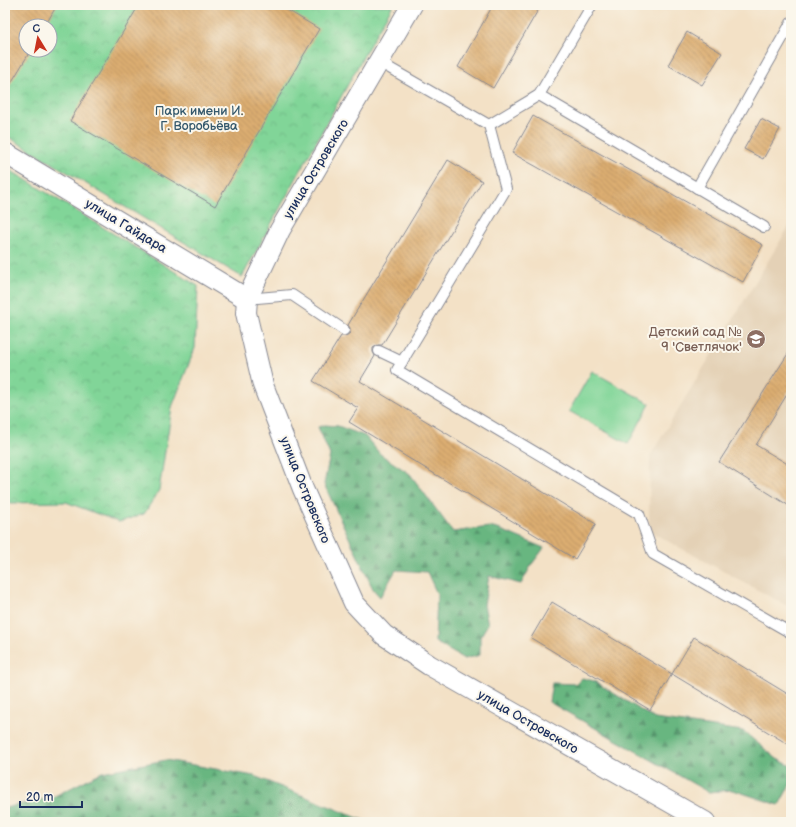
<svg xmlns="http://www.w3.org/2000/svg" width="796" height="827" font-family="'Balsamiq Sans',sans-serif">
<style>
.built{fill:#e4d1b6}
.forest{fill:url(#forest-firs);stroke:#42726f}
.park{fill:url(#park-crowns);stroke:#4e827b;fill-rule:evenodd}
.pitch{fill:#81d598;stroke:#4e827b}
.building{fill:url(#building-back-hatch)}
.lines{fill:none;stroke-linecap:round;stroke-linejoin:round}
.lane-casing{stroke:#878892;stroke-width:12}
.street-casing{stroke:#878892;stroke-width:22}
.lane{stroke:#fff;stroke-width:10}
.street{stroke:#fff;stroke-width:20}
.labels{text-anchor:middle;dominant-baseline:central;stroke-width:4;stroke-linejoin:round;paint-order:stroke}
.park-label{font-size:13px;fill:#34586c;stroke:#fbf7ec}
.street-label{font-size:13px;fill:#1b2f5e;stroke:#fbf7ec}
.education-label{font-size:13px;fill:#785e54;stroke:#fbf7ec;text-anchor:end}
</style>
<defs>
<pattern id="forest-firs" width="22" height="20" patternUnits="userSpaceOnUse"><rect width="22" height="20" fill="#68b680"/><path d="M5 1l3.5 6h-7zM16 11l3.5 6h-7z" fill="#55946c"/></pattern>
<pattern id="park-crowns" width="20" height="18" patternUnits="userSpaceOnUse"><rect width="20" height="18" fill="#81d598"/><path d="M2 6a3 3 0 1 1 6 0M12 15a3 3 0 1 1 6 0" fill="none" stroke="#6fb785"/></pattern>
<pattern id="building-back-hatch" width="6" height="6" patternUnits="userSpaceOnUse"><rect width="6" height="6" fill="#dcad71"/><path d="M-1 5l2 2M0 0l6 6M5-1l2 2" fill="none" stroke="#b28d60"/></pattern>
</defs>
<rect width="100%" height="100%" fill="#fbf7ec"/>
<filter id="ink" filterUnits="userSpaceOnUse"><feTurbulence type="fractalNoise" baseFrequency=".025" numOctaves="2"/><feDisplacementMap in="SourceGraphic" scale="8" xChannelSelector="R" yChannelSelector="G"/><feConvolveMatrix kernelMatrix="1 2 1 2 8 2 1 2 1" color-interpolation-filters="sRGB"/></filter>
<filter id="wash" filterUnits="userSpaceOnUse"><feTurbulence type="fractalNoise" baseFrequency=".012" numOctaves="4" result="noise"/><feDisplacementMap in="SourceGraphic" scale="16" xChannelSelector="R" yChannelSelector="G"/><feGaussianBlur stdDeviation="0.9" result="paint"/><feColorMatrix in="noise" values="0 0 0 0 0 0 0 0 0 0 0 0 0 0 0 0 0 1.4 0 .05"/><feComposite in="paint" operator="in"/></filter>
<g filter="url(#wash)">
<rect width="100%" height="100%" fill="#f3e1c6"/>
<!-- built -->
<path class="built" d="M791,223V608L649,531L650,456Z"/>
<!-- forest -->
<g class="forest">
<path d="M325,425L338,426L365,436L380,454L410,474L453,532L489,527L501,530L544,548L532,564L521,584L489,576L484,605L488,624L480,637V655L464,659L435,642L437,594L427,572L396,570L380,597L373,589L324,484L330,455L318,427Z"/>
<path d="M582,678L594,681L655,719L743,731L777,759L791,766V783L779,805L733,790L708,792L549,702L552,683L576,684Z"/>
<path d="M166,760L254,776L368,822H5V808L53,797L102,772Z"/>
</g>
<!-- park -->
<g class="park">
<path d="M5,5H393L374,37L242,277L5,135ZM26,26H50V50H26Z"/>
<path d="M5,167L198,286L195,348L172,407L159,490L144,514L119,522L66,502L5,503Z"/>
</g>
<!-- pitch -->
<path class="pitch" d="M592,371L650,404L628,444L569,411Z"/>
<g id="blocks">
<!-- building -->
<g class="building">
<path d="M5,5H57L45,26H26V50H31L5,93Z"/>
<path d="M139,5H279L319,29L215,206L70,121Z"/>
<path d="M493,5H541L493,88L458,67Z"/>
<path d="M687,32L722,53L702,85L668,65Z"/>
<path d="M533,116L763,245L743,282L512,153Z"/>
<path d="M761,119L780,129L763,159L744,149Z"/>
<path d="M448,160L482,181L382,345H378L373,348V352L375,356L360,381L596,524L575,559L349,422L358,408L313,381L341,336H346L350,333V328L348,325Z"/>
<path d="M791,349V388L756,445L791,466V507L719,462Z"/>
<path d="M552,602L672,674L650,710L531,638Z"/>
<path d="M694,637L791,696V746L672,674Z"/>
</g>
</g>
</g>
<g filter="url(#ink)">
<use href="#blocks" fill-opacity="0" stroke="#878892" stroke-width="1"/>
<g class="lines">
<!-- lane casing -->
<g class="lane-casing">
<g id="lane">
<path d="M379,62L489,125L506,189L397,370L639,514L653,554L791,633"/>
<path d="M539,95L764,227"/>
<path d="M489,125L539,95L592,5"/>
<path d="M697,188L791,23"/>
<path d="M247,299L292,295L344,330"/>
<path d="M379,351L402,362"/>
</g>
</g>
<!-- street casing -->
<g class="street-casing">
<g id="street">
<path d="M412,5L280,230L247,299L246,313L263,385L303,489L354,603L384,635L429,665L705,822"/>
<path d="M5,153L247,299"/>
</g>
</g>
<!-- lane -->
<use href="#lane" class="lane"/>
<!-- street -->
<use href="#street" class="street"/>
</g>
</g>
<!-- icons -->
<defs>
<g id="school-disc" transform="scale(1)"><circle r="9.5" fill="#8d6e63" stroke="#fbf7ec"/><path d="M0-5L7-2L0 1L-7-2ZM-4 1L0 2.5L4 1V4Q0 6-4 4Z" fill="#fff"/></g>
</defs>
<g fill-rule="evenodd">
<use href="#school-disc" x="756" y="339"/>
</g>
<g class="labels">
<!-- park labels -->
<g class="park-label">
<text x="199" y="111">Парк имени И.<tspan x="199" dy="15">Г. Воробьёва</tspan></text>
</g>
<!-- street labels -->
<g class="street-label">
<text transform="translate(316 169) rotate(-59)">улица Островского</text>
<text transform="translate(126 226) rotate(31)">улица Гайдара</text>
<text transform="translate(305 490) rotate(68)">улица Островского</text>
<text transform="translate(528 722) rotate(30)">улица Островского</text>
</g>
<!-- education labels -->
<g class="education-label">
<text x="742" y="332">Детский сад №<tspan x="742" dy="15">9 'Светлячок'</tspan></text>
</g>
</g>
<!-- margin -->
<rect width="796" height="827" fill="none" stroke="#fbf7ec" stroke-width="20"/>
<!-- north arrow -->
<g transform="translate(38 38) rotate(350)"><circle r="19" fill="#fbf7ec" stroke="#a1a7b3"/>
<path d="M0-3L7 15L0 10L-7 15Z" fill="#c8321e"/>
<text y="-6" font-size="11" font-weight="bold" text-anchor="middle" fill="#1b2f5e">С</text>
</g>
<!-- scale -->
<path d="M20 801v6h62v-6" fill="none" stroke="#1b2f5e" stroke-width="2"/>
<text x="26" y="801" font-size="12" fill="#1b2f5e" stroke="#fbf7ec" stroke-width="3" paint-order="stroke">20 m</text>
</svg>
